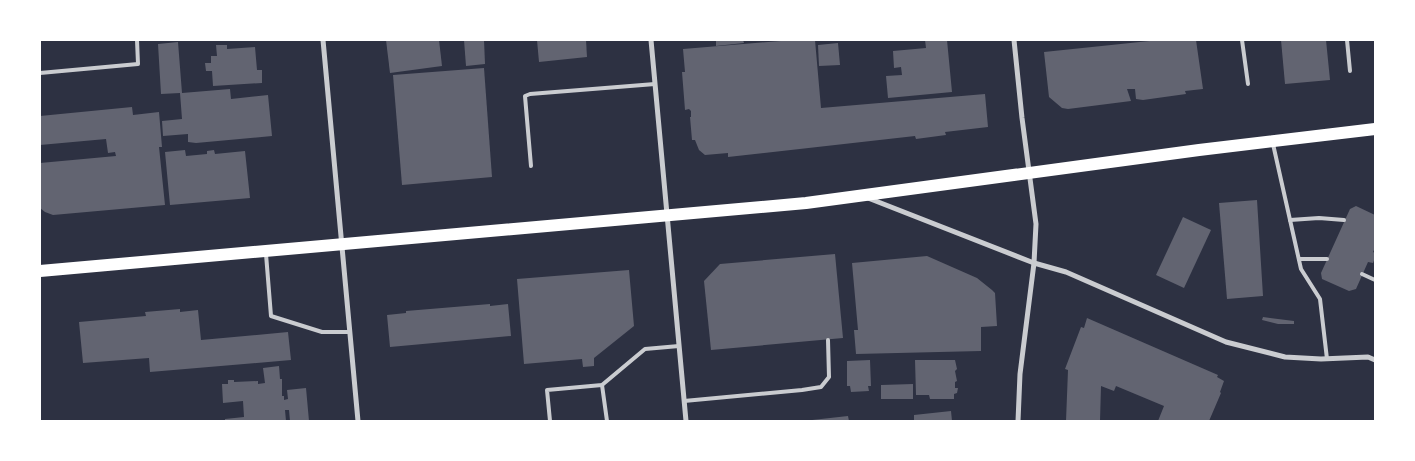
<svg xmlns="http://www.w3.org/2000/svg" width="1415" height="461" font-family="'Times New Roman',serif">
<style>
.building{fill:#626471}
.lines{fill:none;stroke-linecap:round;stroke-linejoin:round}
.service{stroke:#caccd0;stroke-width:4}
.minor{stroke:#caccd0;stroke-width:5}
.primary{stroke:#fff;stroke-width:12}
</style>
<rect width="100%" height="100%" fill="#2d3142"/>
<!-- building -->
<g class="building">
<path d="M386,40H439L442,66L390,73Z"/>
<path d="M464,40H484L485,64L466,66Z"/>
<path d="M537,40H586L587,57L539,62Z"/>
<path d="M716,40H743L744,43L716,46Z"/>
<path d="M793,40H815L821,108L985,94L988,127L945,132L946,135L916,139L915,136L728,157V153L705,155L699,150L695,140H692L690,117H691V111L689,109L685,110L682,72H685L683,49Z"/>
<path d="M925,40H947L952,92L888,98L886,76L902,75L901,67L894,68L893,51L926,48Z"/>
<path d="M1159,40H1196L1203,89L1185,91L1186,94L1143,100L1136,99L1135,89H1127L1131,101L1068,109L1062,108L1049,97L1044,52Z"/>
<path d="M1281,40H1326L1330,80L1285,84Z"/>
<path d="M178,42L182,93L230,89L231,99L268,95L272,136L196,143L188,142V134L163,136L162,121L182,119L180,93L161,94L158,44Z"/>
<path d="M838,43L840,65L819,66L818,45Z"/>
<path d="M216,45H227V49L255,47L257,70H262V83L213,86L212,71H206L205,63H211V56H217Z"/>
<path d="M484,68L492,177L402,185L393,75Z"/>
<path d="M132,107L133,115L159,112L162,147H159L165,205L53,215L45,212L40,208V163L116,156L115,152L108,153L106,139L40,145V116Z"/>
<path d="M185,150L186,156L207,154V151L214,150L215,154L245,151L250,198L170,205L165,152Z"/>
<path d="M1257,200L1263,296L1227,299L1219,203Z"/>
<path d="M1356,206L1375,215V248L1373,252L1375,253V258L1373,263L1368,262L1356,289L1349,291L1322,279L1321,273L1350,209Z"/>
<path d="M1183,217L1211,230L1184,288L1156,275Z"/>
<path d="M835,254L843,338L711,350L704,281L720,264Z"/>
<path d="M927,256L977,278L992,290L995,293L997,326L981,327V351L856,354L854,330H858L852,263Z"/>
<path d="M629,270L634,326L594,358V366L583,367L582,359L524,364L517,279Z"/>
<path d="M490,304V306L508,304L511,336L390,347L387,315L406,313V311Z"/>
<path d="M180,309V312L198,310L201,340L288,332L291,360L150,372L149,358L83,363L79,322L146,316L145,312Z"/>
<path d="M1263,317L1294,321V324H1278L1262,320Z"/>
<path d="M1087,318L1218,375L1217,377L1224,381L1220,392L1221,393L1209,421H1158L1164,406L1116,386L1114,391L1101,386L1100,421H1066L1068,370L1065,369L1081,327L1084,328Z"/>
<path d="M870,360L871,386H868L869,391L851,392L850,386H847V361Z"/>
<path d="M915,360H955L957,369L955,371L957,381L955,382V388H958L957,393L954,394V399H930L929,395H916Z"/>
<path d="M279,366L280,379H282V396H284V400L288,399L287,390L306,388L309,421H290L289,410H285L286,421H225V419L244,417L243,401L223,403L222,384H228V380H234V382L258,381V384L265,383L263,368Z"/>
<path d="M913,384V399H881V385Z"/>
<path d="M951,411L952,421H914V415Z"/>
<path d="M848,416L849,421H812V420Z"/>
</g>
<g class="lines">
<!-- service -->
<g class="service">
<path d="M1242,40L1248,84"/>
<path d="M1347,40L1350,71"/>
<path d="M40,73L138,64L137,40"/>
<path d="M1273,144L1301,269L1320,299L1327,359"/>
<path d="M531,166L525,96L530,94L655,84"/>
<path d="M1290,220L1319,218L1344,220"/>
<path d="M266,254L271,316L322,332H350"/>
<path d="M1299,259H1327"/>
<path d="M1362,274L1375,280"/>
<path d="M602,385L607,421"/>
<path d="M684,401L802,390L821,387L829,377L828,340"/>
<path d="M550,421L547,390L602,385L645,349L679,346"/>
</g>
<!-- minor -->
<g class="minor">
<path d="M323,40L358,421"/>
<path d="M651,40L686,421"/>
<path d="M1014,40L1022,118L1036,224L1034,263L1020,374L1018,421"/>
<path d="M868,198L1034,263L1066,272L1226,342L1285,357L1321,359L1368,357L1375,360"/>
</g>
<!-- primary -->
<path class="primary" d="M40,271L806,203L1199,150L1375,129"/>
</g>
<!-- border -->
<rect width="1415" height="461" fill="none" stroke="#ffffff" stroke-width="82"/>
</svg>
